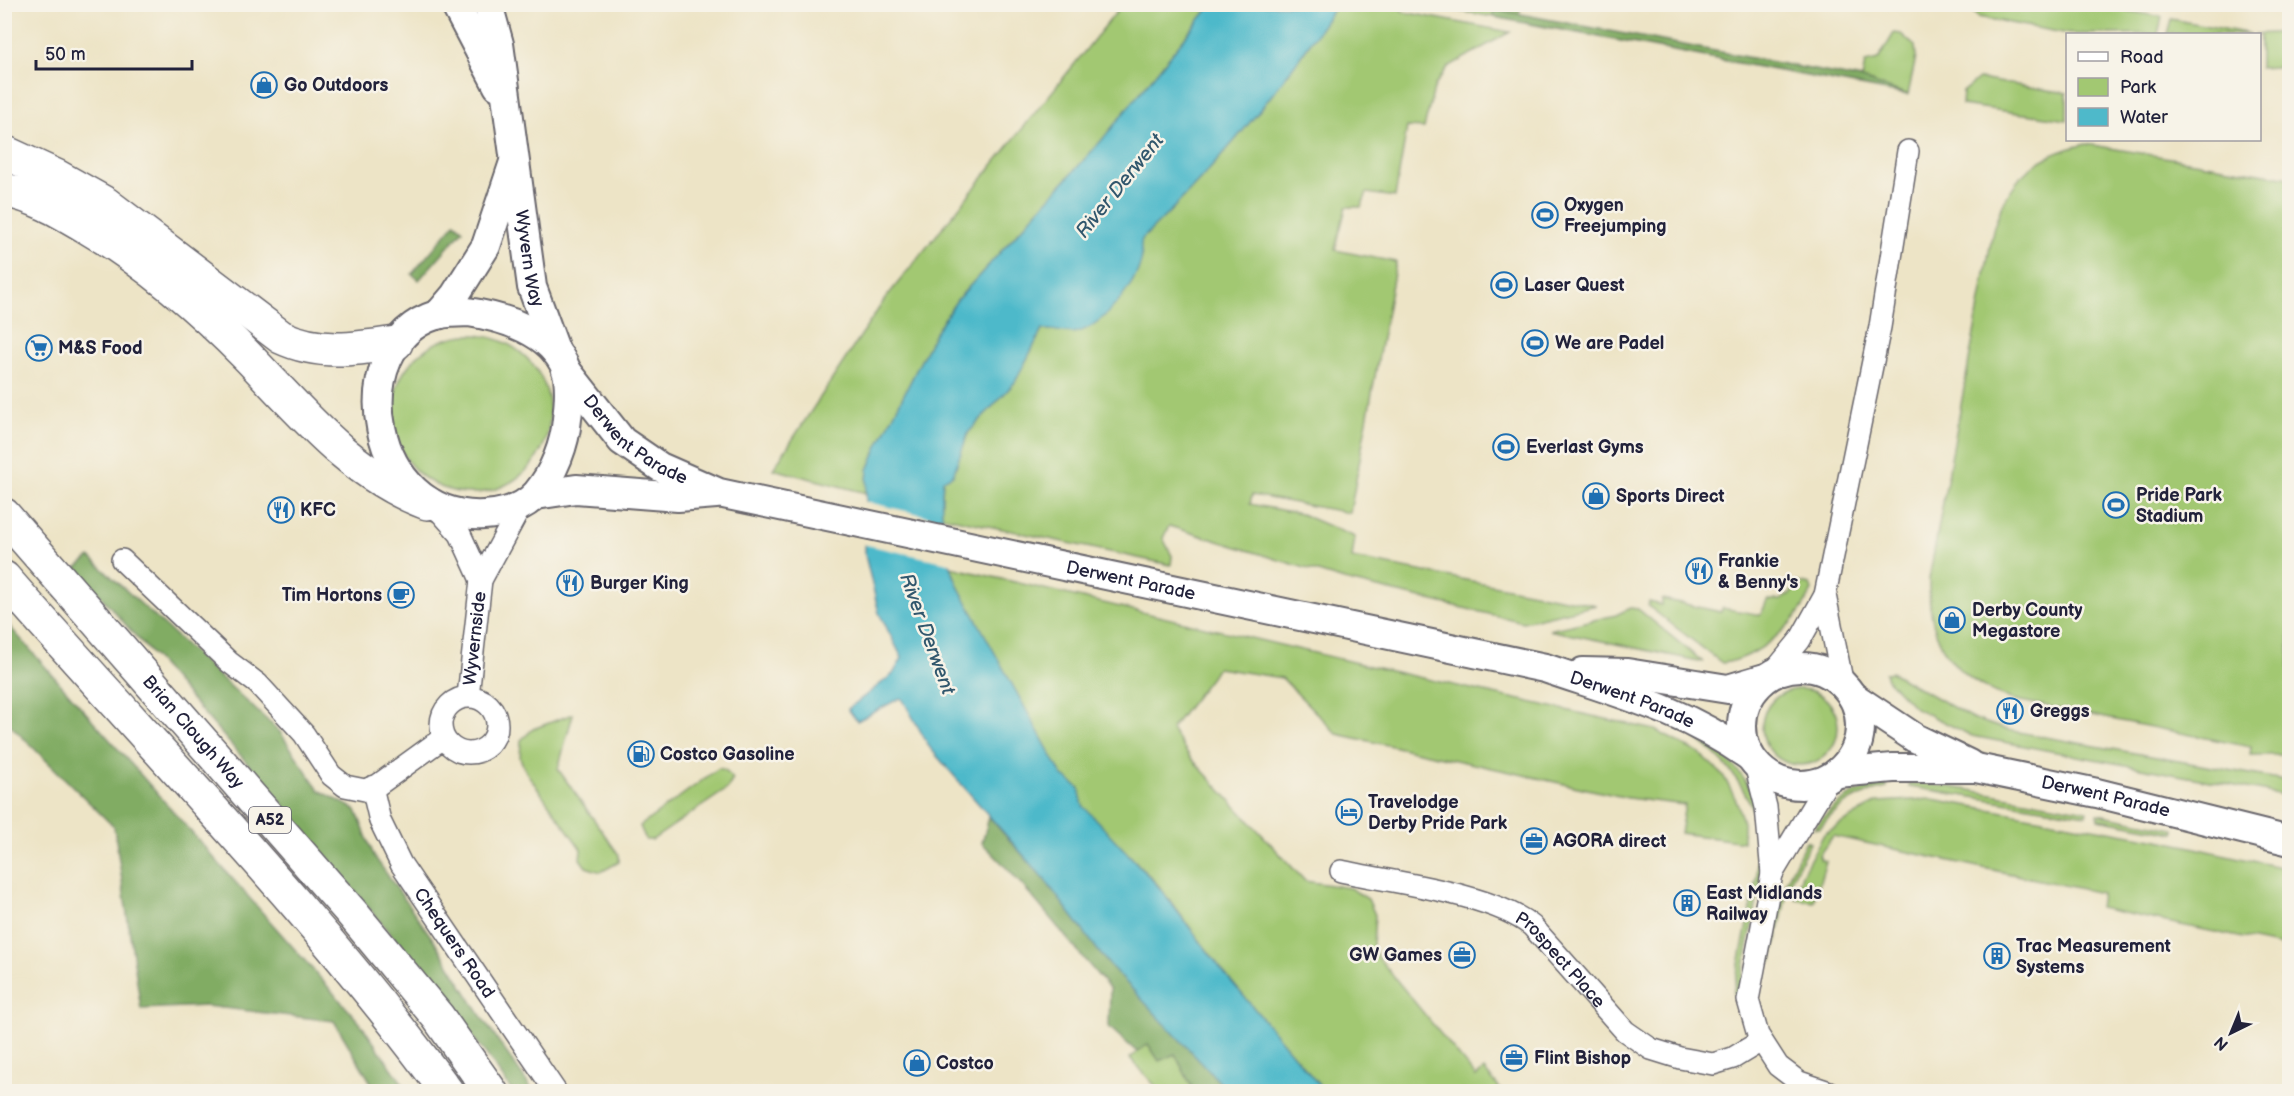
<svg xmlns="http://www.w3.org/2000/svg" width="2294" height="1096" font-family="'Balsamiq Sans',sans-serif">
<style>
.green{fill:#a2c872;stroke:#627556;stroke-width:1.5}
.forest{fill:#81ac64;stroke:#526750;stroke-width:1.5}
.water{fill:#4eb9ca;stroke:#386e82;stroke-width:1.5}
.pier{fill:#ede4c6}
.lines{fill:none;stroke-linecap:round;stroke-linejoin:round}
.street-casing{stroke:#69666c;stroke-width:24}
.secondary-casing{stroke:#69666c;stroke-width:32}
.highway-casing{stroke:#69666c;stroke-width:36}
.street{stroke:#fff;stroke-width:21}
.secondary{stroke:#fff;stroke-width:28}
.highway{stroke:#fff;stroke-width:33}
.labels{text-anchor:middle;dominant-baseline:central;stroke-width:5;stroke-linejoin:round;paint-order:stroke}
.shield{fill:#f7f3e8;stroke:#62616f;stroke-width:1.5}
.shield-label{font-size:16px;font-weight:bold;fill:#22223b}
.poi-label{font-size:18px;font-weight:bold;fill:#22223b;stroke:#f7f3e8;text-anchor:start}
.street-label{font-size:18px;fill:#22223b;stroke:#f7f3e8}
.water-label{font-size:20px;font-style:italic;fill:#31576d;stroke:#f7f3e8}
</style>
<rect width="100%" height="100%" fill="#f7f3e8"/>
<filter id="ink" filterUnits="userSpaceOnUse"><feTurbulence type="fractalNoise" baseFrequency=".0167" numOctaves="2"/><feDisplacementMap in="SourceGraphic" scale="12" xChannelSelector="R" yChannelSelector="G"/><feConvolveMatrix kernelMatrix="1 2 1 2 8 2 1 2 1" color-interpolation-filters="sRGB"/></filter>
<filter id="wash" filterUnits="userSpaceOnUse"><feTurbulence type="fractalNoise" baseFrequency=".008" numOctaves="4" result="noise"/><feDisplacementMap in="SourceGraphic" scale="24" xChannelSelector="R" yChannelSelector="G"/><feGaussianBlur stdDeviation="1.35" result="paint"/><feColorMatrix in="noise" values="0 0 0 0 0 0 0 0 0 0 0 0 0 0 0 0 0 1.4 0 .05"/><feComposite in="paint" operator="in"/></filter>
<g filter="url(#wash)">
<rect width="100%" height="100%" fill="#ede4c6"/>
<!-- green -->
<g class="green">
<path d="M1122,5H1211L1102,140L957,300L935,333L878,446L868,470L866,493L773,469L885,299Z"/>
<path d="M1336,5H1396L1404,12L1510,32L1448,67L1435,85L1424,128L1407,127L1395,197L1367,193L1361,207H1346L1335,250L1396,262L1350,513L1252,495L1250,504L1301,514L1355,537L1352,558L1596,605L1523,622L1344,580L1169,526L1163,538L1172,556L1171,565L941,516L943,480L953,474L968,433L1015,382L1042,330H1061L1142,258L1139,246L1142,239C1215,169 1281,89 1336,5Z"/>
<path d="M1423,5H1521L1519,14L1494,9L1493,17Z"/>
<path d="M1965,5H2094L2162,17L2158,34H2069L1978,17Z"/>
<path d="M2171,19L2251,34H2167Z"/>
<path d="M2289,32V66L2260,68V34H2254Z"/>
<path d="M1894,33L1901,34L1915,46L1916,57L1908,95L1862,79L1865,63L1878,60Z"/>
<path d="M1979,79L2067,93V120L1962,105L1963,92Z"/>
<path d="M2086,144L2289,178V755H2250L2251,747L2011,699C1952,678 1927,642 1929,579L1993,230C2009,178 2034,156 2086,144Z"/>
<circle cx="471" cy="414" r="79"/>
<path d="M951,567L1395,672L1655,730L1700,754L1723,775L1736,800L1743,822V842L1680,833L1685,805L1628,798L1337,734L1282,678L1218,668L1171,729L1190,757L1305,881L1350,888L1368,899L1375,915L1373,945L1376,955L1476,1077L1484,1070L1502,1091H1324L1225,974L1159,886L1082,806L1079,788L1062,775L1053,759L959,588Z"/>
<path d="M1795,582L1810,585L1812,590C1798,623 1758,659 1722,663L1648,606L1649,602L1662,605V599L1721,612L1722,608L1761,615L1767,600H1781L1792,592Z"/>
<path d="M1630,608L1638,609L1703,662L1549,630L1616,615Z"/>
<path d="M1891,672L1972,718L2007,730L2289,781V796L1972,736L1915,708L1887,679L1885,673Z"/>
<circle cx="1800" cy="727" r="38"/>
<path d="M573,714L558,769L619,855V862L601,872L586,867L580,859L581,849L526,772L520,758L521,740L533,729Z"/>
<path d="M1694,737C1733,758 1748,777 1762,819H1757C1741,780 1727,762 1694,737Z"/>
<path d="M719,768L725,770L733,779L727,789L652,840H646L640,826Z"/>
<path d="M1910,783L1952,787L2087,811L2086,815L1909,787Z"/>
<path d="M1886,784L1887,788C1860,792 1837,806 1820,828H1814C1834,804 1855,788 1886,784Z"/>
<path d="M1932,799L2164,841L2289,869V980L2282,979L2287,947L2099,908L2101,893L1833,836L1819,855L1821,860L1826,861L1814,902L1795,899L1802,874L1824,834L1877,802Z"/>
<path d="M2098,814L2175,829V833L2099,819Z"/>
<path d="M1757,832H1762L1763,869L1739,994H1733L1757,875Z"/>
<path d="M1806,841L1810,843L1789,884L1772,961L1768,960L1784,886Z"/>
<path d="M1148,1044L1175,1054L1194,1091H1160L1130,1058Z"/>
</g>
<!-- forest -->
<g class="forest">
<path d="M1494,9L1862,79L1908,95L1493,17Z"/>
<path d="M455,223L463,230L419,280L412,274Z"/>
<path d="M90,557L280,732L319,790L356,810L374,856L437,945L481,1016L533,1091H512L484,1051L407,954L270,789L76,568Z"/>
<path d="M4,620L360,1023L408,1091H376L334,1021L206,1006L141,1009L114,827L5,720Z"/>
<path d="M989,817L1045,880L1106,961L1228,1091H1194L1175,1054L1159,1061L1148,1044L1137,1052L1109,1027L1110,989C1067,941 1029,888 982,843Z"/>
</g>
<!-- water -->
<path class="water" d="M1211,5H1336C1281,89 1215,169 1142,239C1139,247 1143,254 1141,261C1135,286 1103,325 1078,332C1065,335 1055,328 1042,330L1015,382L968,433L953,475L943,480C939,516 944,555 959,588L1062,775L1079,788L1083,806L1158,886L1225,974L1324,1091H1228L1106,961L1045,880L930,748L903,700L900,698L857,721L848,709L893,674L902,658L879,613L865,555L866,493L868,470L878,446L935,333L957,300L1102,140Z"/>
<!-- pier -->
<path class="pier" d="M863,501L945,520L953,564L862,544Z"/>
</g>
<g filter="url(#ink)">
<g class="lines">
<!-- street casing -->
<g class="street-casing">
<g id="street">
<path d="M436,507L460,534L481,580"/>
<path d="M122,560L229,662L258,684L304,734L331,775L345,786L365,790L378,785L443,738"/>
<path d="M1825,595L1843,685"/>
<path d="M1773,673L1800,640L1825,595L1880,327L1908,151"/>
<path id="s1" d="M468,696L481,580L521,506"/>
<circle cx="469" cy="725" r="28"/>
<path d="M1755,764L1766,807L1772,874"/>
<path d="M1829,779L1772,874L1748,1000L1758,1035L1778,1066L1799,1082L1829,1092"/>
<path id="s2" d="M372,787L380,821L401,864L556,1092"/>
<path id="s3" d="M1341,871C1395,883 1491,893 1532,926L1625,1031L1651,1049L1680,1058L1713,1064L1733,1058L1761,1041"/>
</g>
</g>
<!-- secondary casing -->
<g class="secondary-casing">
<g id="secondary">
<path d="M455,4L498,86"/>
<path id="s4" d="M488,4L499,44L532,287L556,352"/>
<path d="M468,312C503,317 552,332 566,369C571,384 569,403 567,419C565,444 554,473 537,493C524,508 503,514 484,515C369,521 341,345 436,315C446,312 457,313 468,312Z"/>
<path d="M438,315L455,295L486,246L514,162"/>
<path id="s5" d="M566,370L622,441L660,467L719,493L1545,668C1621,694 1682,709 1749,756"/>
<path d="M536,495L576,489L678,497L716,494"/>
<circle cx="1801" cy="726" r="59"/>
<path d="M1583,672L1627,673L1728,689L1765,678"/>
<path d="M1852,696L1915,738L1969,764"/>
<path id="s6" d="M1837,773L1893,768H1976L2097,793L2290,841"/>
</g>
</g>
<!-- highway casing -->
<g class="highway-casing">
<g id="highway">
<path d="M4,152L56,176L106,204L281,337C319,355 356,349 396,343"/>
<path d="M4,190C35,196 60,211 87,227C147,262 201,309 249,358C303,414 352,475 427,503"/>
<path id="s7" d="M4,515L351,912L438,1017L491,1092"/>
<path d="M4,578C153,748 313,909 447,1092"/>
</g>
</g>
<!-- street -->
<use href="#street" class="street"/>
<!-- secondary -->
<use href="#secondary" class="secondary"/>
<!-- highway -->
<use href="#highway" class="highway"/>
</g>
</g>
<!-- icons -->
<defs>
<g id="shop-ring" transform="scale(1.35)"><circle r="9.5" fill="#f7f3e8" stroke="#1f6fb2" stroke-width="1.5"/><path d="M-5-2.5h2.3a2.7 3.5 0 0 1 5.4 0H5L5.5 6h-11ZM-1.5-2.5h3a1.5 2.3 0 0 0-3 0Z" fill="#1f6fb2"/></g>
<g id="stadium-ring" transform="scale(1.35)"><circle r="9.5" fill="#f7f3e8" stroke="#1f6fb2" stroke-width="1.5"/><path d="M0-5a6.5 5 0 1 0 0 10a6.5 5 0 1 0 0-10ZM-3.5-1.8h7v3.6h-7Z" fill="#1f6fb2"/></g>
<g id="supermarket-ring" transform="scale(1.35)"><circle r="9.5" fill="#f7f3e8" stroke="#1f6fb2" stroke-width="1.5"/><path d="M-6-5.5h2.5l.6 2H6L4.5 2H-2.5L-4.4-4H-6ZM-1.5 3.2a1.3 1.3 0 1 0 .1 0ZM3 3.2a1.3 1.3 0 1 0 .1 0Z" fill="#1f6fb2"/></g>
<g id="restaurant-ring" transform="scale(1.35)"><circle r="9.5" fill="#f7f3e8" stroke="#1f6fb2" stroke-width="1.5"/><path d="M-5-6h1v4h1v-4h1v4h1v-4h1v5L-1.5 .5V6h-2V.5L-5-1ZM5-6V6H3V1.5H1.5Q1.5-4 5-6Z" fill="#1f6fb2"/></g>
<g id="cafe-ring" transform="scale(1.35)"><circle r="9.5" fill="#f7f3e8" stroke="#1f6fb2" stroke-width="1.5"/><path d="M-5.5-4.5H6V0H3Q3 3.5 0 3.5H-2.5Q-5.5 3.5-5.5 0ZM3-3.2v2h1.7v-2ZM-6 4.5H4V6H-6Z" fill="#1f6fb2"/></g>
<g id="fuel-ring" transform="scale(1.35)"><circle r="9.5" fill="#f7f3e8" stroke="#1f6fb2" stroke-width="1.5"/><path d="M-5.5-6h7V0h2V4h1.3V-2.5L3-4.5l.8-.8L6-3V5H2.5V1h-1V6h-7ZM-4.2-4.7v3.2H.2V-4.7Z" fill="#1f6fb2"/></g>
<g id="hotel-ring" transform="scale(1.35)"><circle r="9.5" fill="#f7f3e8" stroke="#1f6fb2" stroke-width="1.5"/><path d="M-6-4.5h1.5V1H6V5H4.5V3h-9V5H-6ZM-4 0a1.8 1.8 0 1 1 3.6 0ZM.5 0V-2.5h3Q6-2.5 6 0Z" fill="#1f6fb2"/></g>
<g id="office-ring" transform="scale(1.35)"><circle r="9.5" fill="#f7f3e8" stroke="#1f6fb2" stroke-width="1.5"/><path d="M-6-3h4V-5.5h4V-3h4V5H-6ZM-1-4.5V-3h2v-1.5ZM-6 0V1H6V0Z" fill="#1f6fb2"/></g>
<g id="building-ring" transform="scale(1.35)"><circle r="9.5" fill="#f7f3e8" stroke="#1f6fb2" stroke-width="1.5"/><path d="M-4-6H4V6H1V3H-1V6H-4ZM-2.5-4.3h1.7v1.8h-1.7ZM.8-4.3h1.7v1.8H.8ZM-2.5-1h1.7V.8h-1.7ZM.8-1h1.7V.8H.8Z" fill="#1f6fb2"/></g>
</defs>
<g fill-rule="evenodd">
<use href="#shop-ring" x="264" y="85"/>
<use href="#stadium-ring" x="1545" y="215"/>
<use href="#stadium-ring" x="1504" y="285"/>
<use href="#stadium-ring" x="1535" y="343"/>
<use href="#supermarket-ring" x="39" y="348"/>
<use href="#stadium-ring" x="1506" y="447"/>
<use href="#shop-ring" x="1596" y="496"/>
<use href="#stadium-ring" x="2116" y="505"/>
<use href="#restaurant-ring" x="281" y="510"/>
<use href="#restaurant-ring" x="1699" y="571"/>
<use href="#restaurant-ring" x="570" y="583"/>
<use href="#cafe-ring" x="401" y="595"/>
<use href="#shop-ring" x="1952" y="620"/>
<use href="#restaurant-ring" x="2010" y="711"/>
<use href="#fuel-ring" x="641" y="754"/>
<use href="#hotel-ring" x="1349" y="812"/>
<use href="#office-ring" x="1534" y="841"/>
<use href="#building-ring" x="1687" y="903"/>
<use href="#office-ring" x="1462" y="955"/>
<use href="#building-ring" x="1997" y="956"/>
<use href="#office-ring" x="1514" y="1058"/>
<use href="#shop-ring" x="917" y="1063"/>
</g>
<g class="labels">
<!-- shield labels -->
<rect class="shield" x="249" y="807" width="42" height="26" rx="4.5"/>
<g class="shield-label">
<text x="270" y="820">A52</text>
</g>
<!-- poi labels -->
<g class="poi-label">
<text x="284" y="85">Go Outdoors</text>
<text x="1564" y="205">Oxygen<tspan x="1564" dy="21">Freejumping</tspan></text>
<text x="1524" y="285">Laser Quest</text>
<text x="1555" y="343">We are Padel</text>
<text x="58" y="348">M&amp;S Food</text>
<text x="1526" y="447">Everlast Gyms</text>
<text x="2136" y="495">Pride Park<tspan x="2136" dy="21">Stadium</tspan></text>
<text x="1616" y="496">Sports Direct</text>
<text x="300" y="510">KFC</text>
<text x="1718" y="561">Frankie<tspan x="1718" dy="21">&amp; Benny's</tspan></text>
<text x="590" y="583">Burger King</text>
<text x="382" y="595" text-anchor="end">Tim Hortons</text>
<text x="1972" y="610">Derby County<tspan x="1972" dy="21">Megastore</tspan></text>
<text x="2030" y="711">Greggs</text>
<text x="660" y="754">Costco Gasoline</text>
<text x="1368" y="802">Travelodge<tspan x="1368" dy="21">Derby Pride Park</tspan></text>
<text x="1553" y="841">AGORA direct</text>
<text x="1706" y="893">East Midlands<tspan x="1706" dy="21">Railway</tspan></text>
<text x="2016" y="946">Trac Measurement<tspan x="2016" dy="21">Systems</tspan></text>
<text x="1442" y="955" text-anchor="end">GW Games</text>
<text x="1534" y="1058">Flint Bishop</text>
<text x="936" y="1063">Costco</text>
</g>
<!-- street labels -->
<g class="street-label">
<text stroke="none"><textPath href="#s4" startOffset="258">Wyvern Way</textPath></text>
<text stroke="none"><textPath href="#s5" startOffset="100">Derwent Parade</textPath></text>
<text stroke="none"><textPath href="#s5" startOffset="622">Derwent Parade</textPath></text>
<text stroke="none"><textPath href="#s1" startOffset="58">Wyvernside</textPath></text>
<text stroke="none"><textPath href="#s5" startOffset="1138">Derwent Parade</textPath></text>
<text stroke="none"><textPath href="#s7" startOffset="288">Brian Clough Way</textPath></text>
<text stroke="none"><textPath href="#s6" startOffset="272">Derwent Parade</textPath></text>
<text stroke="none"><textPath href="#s2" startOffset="178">Chequers Road</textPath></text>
<text stroke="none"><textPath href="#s3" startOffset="244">Prospect Place</textPath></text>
</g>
<!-- water labels -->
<g class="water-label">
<text transform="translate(1120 186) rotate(-51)">River Derwent</text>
<text transform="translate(927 634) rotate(70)">River Derwent</text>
</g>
</g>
<!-- margin -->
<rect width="2294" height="1096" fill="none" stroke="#f7f3e8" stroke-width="24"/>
<!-- legend -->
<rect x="2066" y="33" width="195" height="108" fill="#f7f3e8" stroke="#a29fa3" stroke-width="1.5"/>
<rect x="2078" y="52" width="30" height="9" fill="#ffffff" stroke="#a29fa3" stroke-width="1.5"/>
<text x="2120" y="63" font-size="18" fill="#22223b">Road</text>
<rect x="2078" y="78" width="30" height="18" fill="#a2c872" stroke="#a29fa3" stroke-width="1.5"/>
<text x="2120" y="93" font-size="18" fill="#22223b">Park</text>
<rect x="2078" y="108" width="30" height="18" fill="#4eb9ca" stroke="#a29fa3" stroke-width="1.5"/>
<text x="2120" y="123" font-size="18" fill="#22223b">Water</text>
<!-- north arrow -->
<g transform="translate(2231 1033) rotate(223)" stroke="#f7f3e8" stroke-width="4.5" paint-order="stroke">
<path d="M0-4.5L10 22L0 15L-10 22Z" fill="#22223b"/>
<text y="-9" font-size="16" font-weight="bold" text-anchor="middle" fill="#22223b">N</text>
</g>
<!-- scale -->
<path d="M36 60v9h156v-9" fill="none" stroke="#22223b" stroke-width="3"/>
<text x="45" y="60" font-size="18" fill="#22223b" stroke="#f7f3e8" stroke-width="4.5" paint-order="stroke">50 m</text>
</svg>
